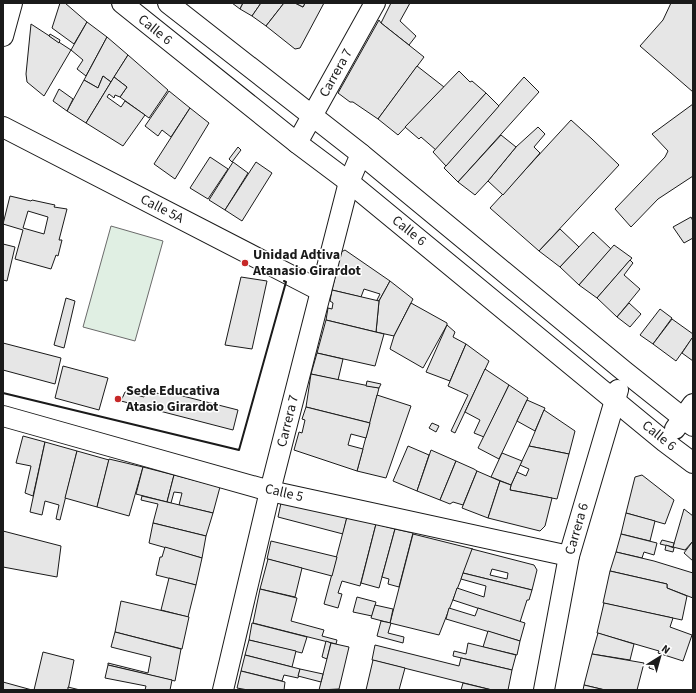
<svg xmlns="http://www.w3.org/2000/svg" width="696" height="693" font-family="'Source Sans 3',sans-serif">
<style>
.green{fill:#e0efe3;stroke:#6a6a6a}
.building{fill:#e6e6e6;stroke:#1a1a1a;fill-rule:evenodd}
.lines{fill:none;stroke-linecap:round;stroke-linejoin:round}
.minor-casing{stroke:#1a1a1a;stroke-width:22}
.minor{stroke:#fff;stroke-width:20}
.wall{stroke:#1a1a1a;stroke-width:2}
.poi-dot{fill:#c62828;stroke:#fff;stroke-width:1.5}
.labels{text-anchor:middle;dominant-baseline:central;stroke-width:3;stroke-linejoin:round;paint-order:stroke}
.street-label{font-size:14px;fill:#1a1a1a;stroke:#fff}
.poi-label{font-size:14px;font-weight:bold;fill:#1a1a1a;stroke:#fff;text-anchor:start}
</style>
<rect width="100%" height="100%" fill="#fff"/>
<!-- green -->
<path class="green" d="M111,226L163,241L135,341L83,327Z"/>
<!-- building -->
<g class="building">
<path d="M60,3H65L87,22L74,44L52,28Z"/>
<path d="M232,3H243L240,9Z"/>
<path d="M243,3H261L252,16L240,9Z"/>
<path d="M261,3H284L266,26L252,16Z"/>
<path d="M284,3H295L303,7L305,3H324L300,48L295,49L266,26Z"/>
<path d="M295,3H305L303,7Z"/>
<path d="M391,3H410L400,21L416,36L409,45L381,23Z"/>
<path d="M671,3H693V92L640,46L663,20Z"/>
<path d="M379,20L381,23L424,57L378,119L353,102H350L338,93Z"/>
<path d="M87,22L107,37L86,76L77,69L83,60L71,50Z"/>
<path d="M31,24L71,50L44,96L27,82L26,74Z"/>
<path d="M50,34L60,40L59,43L49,36Z"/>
<path d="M107,37L128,55L111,82L103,76L98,88L84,80Z"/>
<path d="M128,55L168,90L149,118L120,97L127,87L114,77Z"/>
<path d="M417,66L444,87L398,135L378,119Z"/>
<path d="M459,71L470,82L472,81L486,93L436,150L421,137L419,139L405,127Z"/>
<path d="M103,76L111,82L86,123L67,111L84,80L98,88Z"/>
<path d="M114,77L127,87L120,97L115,95L114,98L109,94L107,97L121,107L125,101L145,115L123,146L86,123Z"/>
<path d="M524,77L539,92L458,182L444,168Z"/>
<path d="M59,89L73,99L67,111L53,101Z"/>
<path d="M169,91L190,108L171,137L162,130L158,136L145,126Z"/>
<path d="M486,93L499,106L446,166L433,152Z"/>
<path d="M693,104V176L658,199L631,227L615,209L665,157L668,151L652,134Z"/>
<path d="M190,108L209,123L175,179L154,164Z"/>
<path d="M571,120L592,139L619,165L539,251L490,208Z"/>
<path d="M538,127L545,134L534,147L540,153L503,195L488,181L516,147Z"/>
<path d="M501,135L516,147L488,181L475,195L458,182Z"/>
<path d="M238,147L241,150L232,162L229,159Z"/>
<path d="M210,157L228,169L208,199L190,188Z"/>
<path d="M233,162L248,173L225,210L209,200Z"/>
<path d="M256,162L272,173L242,221L225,210Z"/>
<path d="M10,196L31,201L32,200L55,205L54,207L67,209L59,240H62L58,256L56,255L51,269L15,259L23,230L3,224ZM28,211L48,217L44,234L23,228Z"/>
<path d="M691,217L693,221V238L684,243L673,227Z"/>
<path d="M560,229L579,247L560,267L539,251Z"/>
<path d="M593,232L611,249L579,285L560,267Z"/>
<path d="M3,244L15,247L7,281L3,280Z"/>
<path d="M614,245L632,258L597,298L579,285Z"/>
<path d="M345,250L390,281L379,301L377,300L380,294L364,289L361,297L332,290L341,252Z"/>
<path d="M630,260L633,263L624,275L640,289L617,317L597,298Z"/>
<path d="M241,277L267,281L252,349L225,345Z"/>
<path d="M390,281L413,299L394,336L376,332L379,301Z"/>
<path d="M332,290L379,301L376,332L326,320L328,308L332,309L333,303L330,301Z"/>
<path d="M66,298L75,301L64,348L54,345Z"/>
<path d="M411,303L447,323V325L423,368L390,349L394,336Z"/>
<path d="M629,303L641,314L630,327L617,317Z"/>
<path d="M660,309L672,318L653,344L640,335Z"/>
<path d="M672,319L693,334V337L676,361L653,344Z"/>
<path d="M326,320L384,334L375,366L317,353Z"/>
<path d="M447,325L455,332L453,337L466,344L450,381L426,372Z"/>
<path d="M692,338L693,339V361L682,353Z"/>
<path d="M3,343L61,358L55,384L3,370Z"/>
<path d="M466,344L489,361L455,433L451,431L468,395L448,386Z"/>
<path d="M317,353L343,359L338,380L311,374Z"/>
<path d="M63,366L108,378L99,410L55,398Z"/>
<path d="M485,369L509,385L484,437L474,433L480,420L465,412Z"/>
<path d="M311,374L379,388L370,423L306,407Z"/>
<path d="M367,381L381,384L379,388L366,386Z"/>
<path d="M509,385L528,398L499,459L478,448Z"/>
<path d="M146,391L166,395L167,392L238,410L233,430L121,401L125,392L144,397Z"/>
<path d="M377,395L411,406L386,478L357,471Z"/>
<path d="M527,400L545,408L535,431L517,421Z"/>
<path d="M306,407L370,423L366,438L351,434L348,445L363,449L357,471L294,450L299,432L302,433L305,420L302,419Z"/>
<path d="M544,410L575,431L569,454L529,446Z"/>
<path d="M432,423L439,426L436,432L429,428Z"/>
<path d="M23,436L45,442L33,496L25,493L31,466L16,463Z"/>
<path d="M45,442L77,451L60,520L56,519L59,505L45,501L42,515L30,512Z"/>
<path d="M408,446L429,455L417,491L393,481Z"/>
<path d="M529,446L569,454L557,499L510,490L511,485L517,472L526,476L529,469L520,465Z"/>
<path d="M431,450L456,461L440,500L417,491Z"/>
<path d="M77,451L109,460L97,507L65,498Z"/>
<path d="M502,453L522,461L511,485L491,477Z"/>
<path d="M109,459L143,467L129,516L97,507Z"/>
<path d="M456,461L474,469L477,471L463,505L453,502L450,504L440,500Z"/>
<path d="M143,467L174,475L167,502L136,494Z"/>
<path d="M477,471L500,481L488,518L462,508Z"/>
<path d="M174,475L220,487L213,513L179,505L182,493L174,492L171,503L167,502Z"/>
<path d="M642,475L674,500L665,524L626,513L635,477Z"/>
<path d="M500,481L511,485L510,490L552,498L545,526L540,531L488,518Z"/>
<path d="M142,496L213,513L206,536L153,523L158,504L141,500Z"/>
<path d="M281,503L347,517L343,534L278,517Z"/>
<path d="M684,509L693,516V541L685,550L673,547Z"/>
<path d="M626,513L655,521L650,541L621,534Z"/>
<path d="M347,517L376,524L360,586L342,581L338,593L342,594L338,608L324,604Z"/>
<path d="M153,523L206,536L202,558L149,543Z"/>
<path d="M376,524L395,529L379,588L361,583Z"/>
<path d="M395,529L413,533L399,587L388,584L389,579L382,577Z"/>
<path d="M3,531L61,546L57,577L3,567Z"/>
<path d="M413,534L473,549L439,635L390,623Z"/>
<path d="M621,534L657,543L654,555L644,552L642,558L616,552Z"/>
<path d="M662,540L674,543L673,547L660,544Z"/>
<path d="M271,541L337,557L332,576L267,559Z"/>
<path d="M693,541V561L684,553Z"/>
<path d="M666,545L674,548L673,552L665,550Z"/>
<path d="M165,547L202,558L196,585L156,575L160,557H162Z"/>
<path d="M472,549L534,565L537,570L532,590L463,573ZM492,569L508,573L507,579L490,575Z"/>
<path d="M616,552L654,561L693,573V598L667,588V584L610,571Z"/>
<path d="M268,559L302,568L295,597L260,589Z"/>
<path d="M610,571L667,584V588L687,596L682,620L603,603Z"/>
<path d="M463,573L532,590L529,600H527L520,622L453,600L457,588L484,597L486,586L461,579Z"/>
<path d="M169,578L196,585L188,617L161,610Z"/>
<path d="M260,589L297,598L291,621L324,630L322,636L337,640L336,644L253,623Z"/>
<path d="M357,597L376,602L372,616L353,612Z"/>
<path d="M121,601L189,617L182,649L115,632Z"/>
<path d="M604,603L673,618L670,627L692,635L683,661L658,653L659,651L597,633Z"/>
<path d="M375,605L393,609L390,623L371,618Z"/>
<path d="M449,608L475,616L478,608L525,623L520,641L446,619Z"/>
<path d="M381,621L391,623L388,633L404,637L403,643L377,636Z"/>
<path d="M252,623L307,637L302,653L249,640Z"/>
<path d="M488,631L520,641L517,655L483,647Z"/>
<path d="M115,632L181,649L175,681L108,665V663L148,673L151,657L111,647Z"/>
<path d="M598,633L634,644L630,660L592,654Z"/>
<path d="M249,640L296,651L292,667L245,655Z"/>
<path d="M326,641L331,643L327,659L322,657Z"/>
<path d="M331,643L349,647L339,689L319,690Z"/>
<path d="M468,643L516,655L512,670L453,656L454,651L466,654Z"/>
<path d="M375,645L459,666L461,658L512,670L508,690H492L372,660Z"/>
<path d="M43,652L74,660L68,690H34Z"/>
<path d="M592,654L644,663L637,690H605L584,685Z"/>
<path d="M245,655L300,669L298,678L284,675L282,681L241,671Z"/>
<path d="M373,660L405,668L399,690H366Z"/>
<path d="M650,664L656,666L655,670L649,668Z"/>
<path d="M108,665L172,680L170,690H145L146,686L105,678Z"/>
<path d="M300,669L323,674L321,682L298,676Z"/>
<path d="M241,671L285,682L284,690H248L237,688Z"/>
<path d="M3,682L32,690H3Z"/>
<path d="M463,683L492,690H461Z"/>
<path d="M584,685L605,690H583Z"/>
<path d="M68,687L80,690H68Z"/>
</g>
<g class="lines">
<!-- minor casing -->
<g class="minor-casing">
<g id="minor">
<path d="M122,3L297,143L349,182L665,442L693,463"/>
<path d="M168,3L361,154L624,371L693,426"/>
<path d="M3,36L12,3"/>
<path d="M3,127L321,291"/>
<path d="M297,143L375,3"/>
<path d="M3,416L270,491L569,556"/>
<path d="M675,429L693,404"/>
<path d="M223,690L270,491L321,291L349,182L361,154"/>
<path d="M544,690L569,556L618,390"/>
</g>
</g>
<!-- minor -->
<use href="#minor" class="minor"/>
<!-- wall -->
<path class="wall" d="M3,393L239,450L286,282L284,281"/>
</g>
<!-- markers -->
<g class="poi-dot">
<circle cx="245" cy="263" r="4"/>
<circle cx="118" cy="399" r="4"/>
</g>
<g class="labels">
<!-- street labels -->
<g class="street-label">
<text transform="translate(155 30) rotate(39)">Calle 6</text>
<text transform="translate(336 73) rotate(-61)">Carrera 7</text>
<text transform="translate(162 209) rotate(27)">Calle 5A</text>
<text transform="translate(409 231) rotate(39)">Calle 6</text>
<text transform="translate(288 421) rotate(-76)">Carrera 7</text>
<text transform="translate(659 436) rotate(39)">Calle 6</text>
<text transform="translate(284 493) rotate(13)">Calle 5</text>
<text transform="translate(577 529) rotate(-74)">Carrera 6</text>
</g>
<!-- poi labels -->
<g class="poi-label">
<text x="253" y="255">Unidad Adtiva<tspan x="253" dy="16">Atanasio Girardot</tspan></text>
<text x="126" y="391">Sede Educativa<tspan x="126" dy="16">Atasio Girardot</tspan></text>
</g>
</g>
<!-- border -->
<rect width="696" height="693" fill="none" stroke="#1a1a1a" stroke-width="8"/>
<!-- north arrow -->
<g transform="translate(660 657) rotate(37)" stroke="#ffffff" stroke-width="3" paint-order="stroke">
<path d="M0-3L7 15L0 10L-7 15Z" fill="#1a1a1a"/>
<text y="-6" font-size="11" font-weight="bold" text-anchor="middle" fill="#1a1a1a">N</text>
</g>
</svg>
